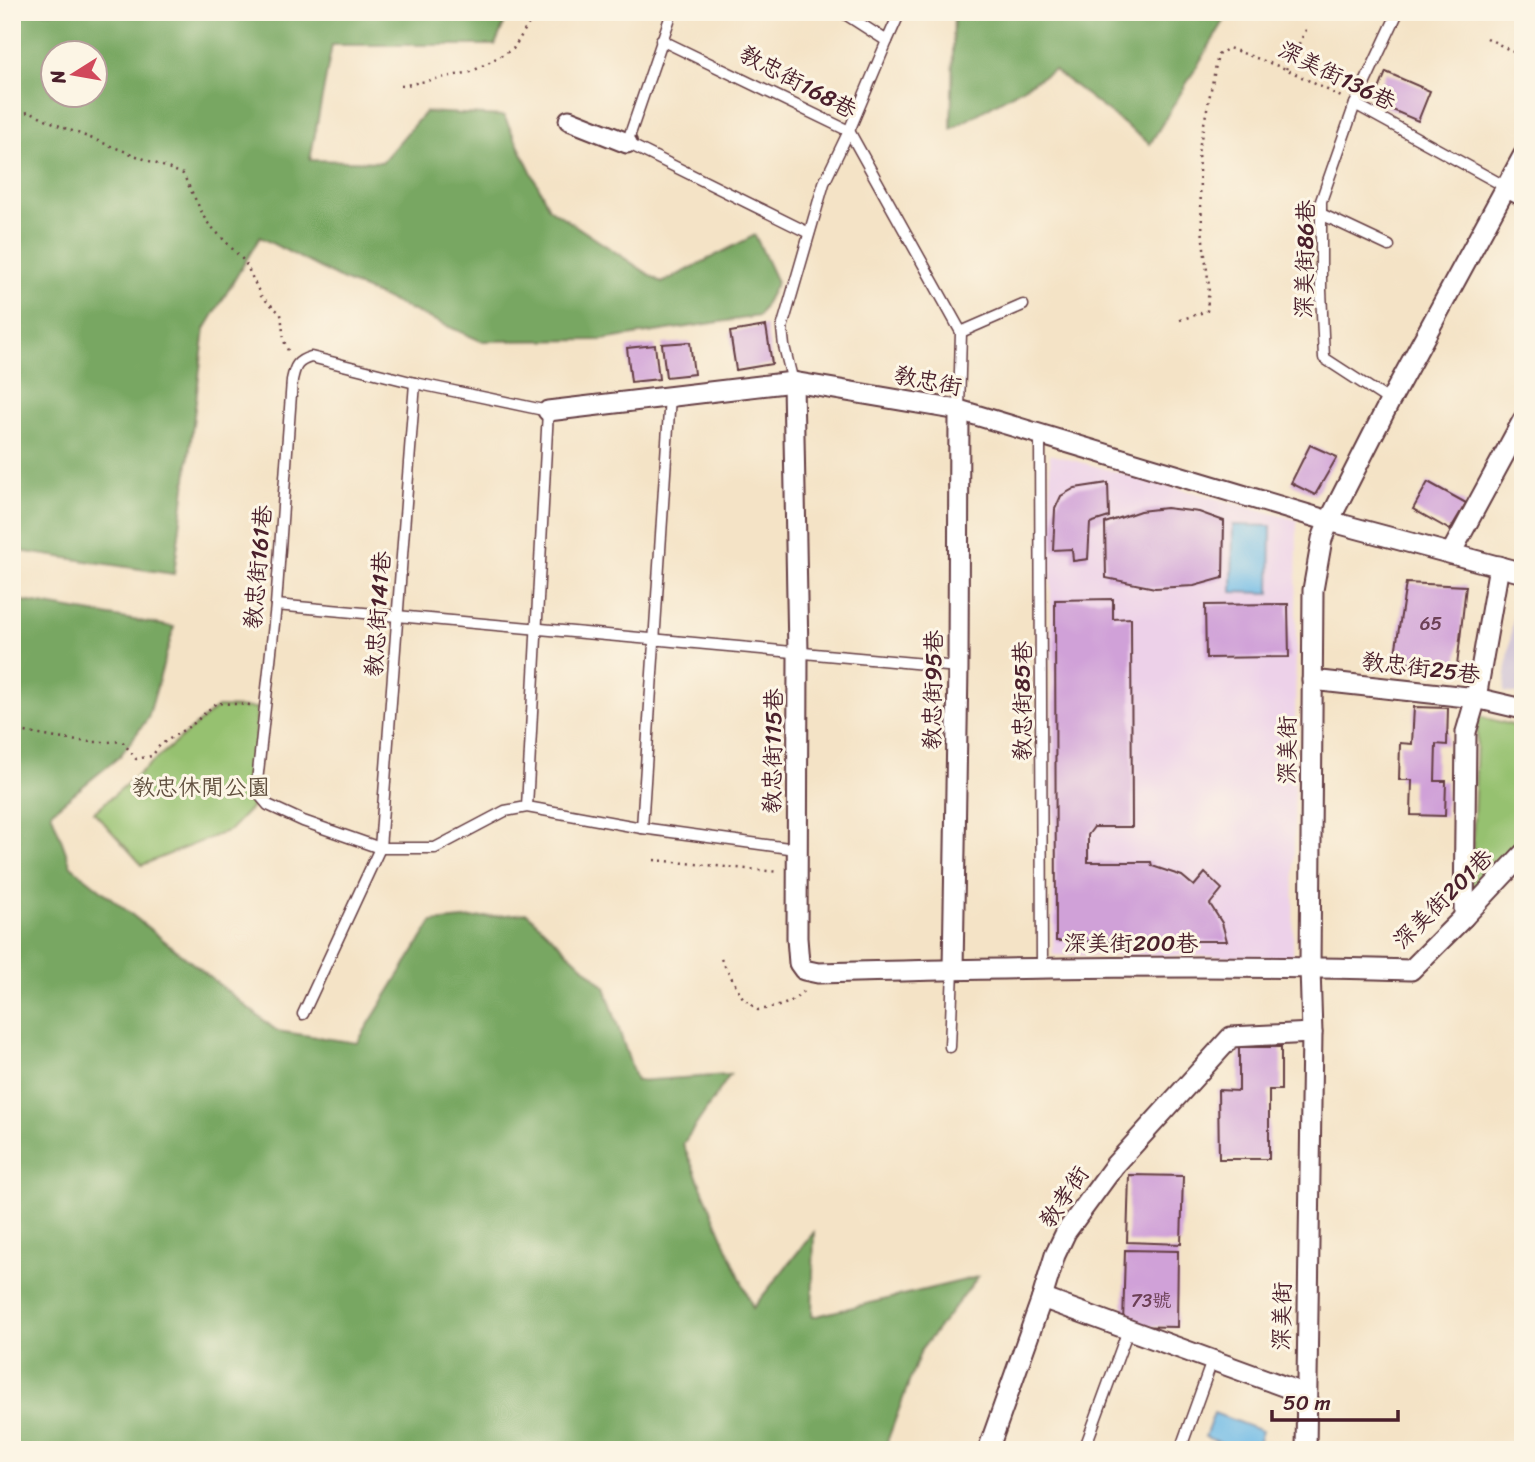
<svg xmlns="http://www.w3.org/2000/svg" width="1535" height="1462" font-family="Sriracha,'LXGW WenKai TC',sans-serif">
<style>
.built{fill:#edd1e9}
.industrial{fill:#ccbfd4}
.green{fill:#96c16f;stroke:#70704d;stroke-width:2}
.forest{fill:#78a762;stroke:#616346;stroke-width:2;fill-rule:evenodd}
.water{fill:#6cb9e6;stroke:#5b6c88;stroke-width:2}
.building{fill:#d0a1d8}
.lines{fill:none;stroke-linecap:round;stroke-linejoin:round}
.service-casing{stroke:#643c42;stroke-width:13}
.minor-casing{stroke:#643c42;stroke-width:23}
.path{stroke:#643c42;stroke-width:2.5;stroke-dasharray:2 5;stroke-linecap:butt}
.service{stroke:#fff;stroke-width:10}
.minor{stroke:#fff;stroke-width:19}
.labels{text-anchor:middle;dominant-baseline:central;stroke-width:6;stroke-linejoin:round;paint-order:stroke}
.number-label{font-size:19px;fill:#6c4056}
.street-label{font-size:23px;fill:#4a1f2b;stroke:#fcf5e5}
.park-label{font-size:23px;fill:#61503f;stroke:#fcf5e5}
</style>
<rect width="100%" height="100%" fill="#fcf5e5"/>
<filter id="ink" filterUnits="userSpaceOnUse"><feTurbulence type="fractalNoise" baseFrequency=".0143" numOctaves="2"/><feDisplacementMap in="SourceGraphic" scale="14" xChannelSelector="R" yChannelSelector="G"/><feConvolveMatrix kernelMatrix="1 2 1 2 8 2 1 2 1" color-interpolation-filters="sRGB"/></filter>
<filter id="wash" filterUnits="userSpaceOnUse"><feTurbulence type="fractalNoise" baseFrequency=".00686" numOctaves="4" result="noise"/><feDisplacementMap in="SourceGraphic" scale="28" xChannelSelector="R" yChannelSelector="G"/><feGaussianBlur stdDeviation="1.57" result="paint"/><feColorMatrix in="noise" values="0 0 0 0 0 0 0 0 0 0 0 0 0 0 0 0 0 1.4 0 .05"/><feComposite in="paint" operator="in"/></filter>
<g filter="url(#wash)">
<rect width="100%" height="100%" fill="#f4e3c6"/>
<!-- built -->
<path class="built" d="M1050,454L1297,520L1293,957L1053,955Z"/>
<!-- industrial -->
<path class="industrial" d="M1517,584L1523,586V695L1504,692Z"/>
<!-- green -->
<g class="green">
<path d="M217,707L257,708L253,806L230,830L142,865L94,812Z"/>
<path d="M1478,716L1523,728V838L1471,890Z"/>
</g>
<!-- forest -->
<g class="forest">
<path d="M12,12H509L495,45H332L310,160L382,162L425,112L504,116L549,208L662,283L755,235L777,282L759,316L602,340L481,341L339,278L260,237L205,329L174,574L12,550ZM52,52H94V94H52Z"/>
<path d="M954,12H1240L1226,18L1150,144L1054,70L951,129Z"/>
<path d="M12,599L174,627L148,718L120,756L51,812L71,866L277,1031L357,1043L432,922L527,913L605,987L636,1081L730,1075L683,1144L753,1308L814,1232L812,1317L978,1277L921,1350L884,1450H12Z"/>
</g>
<!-- water -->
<g class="water">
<path d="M1233,525L1271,526L1270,593L1232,592Z"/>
<path d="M1214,1413L1262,1431L1256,1450H1241L1205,1437Z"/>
</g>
<g id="blocks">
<!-- building -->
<g class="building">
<path d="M1386,72L1430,91L1418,121L1374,102Z"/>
<path d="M766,326L772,364L736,370L730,332Z"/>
<path d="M690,342L694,374L666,377L662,344Z"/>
<path d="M655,345L659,379L631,382L627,348Z"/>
<path d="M1310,445L1337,457L1315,495L1291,483Z"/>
<path d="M1428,482L1466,503L1450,530L1413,509Z"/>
<path d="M1108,483L1109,517L1090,523L1088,559L1073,561L1072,549L1053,550L1055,509L1061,496L1075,488Z"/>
<path d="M1166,508L1199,512L1224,521L1223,578L1194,586L1155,588L1106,578L1105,523L1140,511Z"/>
<path d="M1406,583L1466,586L1457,666L1394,660Z"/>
<path d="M1113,599V619L1131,618L1132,827H1094L1088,835V862H1151L1152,866L1182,876L1194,886L1205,873L1222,889L1210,904L1222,923L1227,941H1056L1055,600Z"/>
<path d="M1288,604L1289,657L1206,658L1205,605Z"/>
<path d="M1414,707L1448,708L1447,745L1436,744L1435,781H1446L1445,816L1411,815L1412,780H1399L1400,743L1412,744Z"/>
<path d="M1239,1047H1281V1090H1269V1159H1219L1218,1090L1239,1091Z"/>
<path d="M1129,1175L1183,1176L1181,1244L1127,1242Z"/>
<path d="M1125,1250L1178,1251L1177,1327L1123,1326Z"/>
</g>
</g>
</g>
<g filter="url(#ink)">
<use href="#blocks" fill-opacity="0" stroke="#643c42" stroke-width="2"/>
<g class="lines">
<!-- service casing -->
<g class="service-casing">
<g id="service">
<path d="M672,12L627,143L809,233"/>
<path d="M842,12L887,41L900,12"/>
<path d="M661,40L849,131L961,332L959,410"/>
<path d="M1355,104L1506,187"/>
<path d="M1321,214L1389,246"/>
<path d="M961,332L1023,305"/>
<path d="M793,382L784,346L782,328L824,183L849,131L887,41"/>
<path d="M1390,401L1324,358L1321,290V201L1355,104L1398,12"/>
<path d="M1040,435L1042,968"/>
<path d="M276,605L958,667"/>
<path d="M527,807L548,411L415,383L311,357C297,361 295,366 292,380L276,605L256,791L268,805L303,821L380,848H435L505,811L527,807L642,828L796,849"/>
<path d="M642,828L670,396"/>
<path d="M303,1014L380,848L415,383"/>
<path d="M950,1047L953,969"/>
<path d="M1084,1450L1128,1330"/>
<path d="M1180,1450L1212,1361"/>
</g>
</g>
<!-- minor casing -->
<g class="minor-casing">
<g id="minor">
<path d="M569,120L627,143"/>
<path d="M1506,187L1523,196"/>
<path d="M793,382L798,653L797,938L799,963L804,970L818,973C1015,968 1213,964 1411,970L1464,917L1523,854"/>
<path d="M548,411L793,382L959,410L1329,521L1523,573"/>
<path d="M1451,553L1523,420"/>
<path d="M1312,680L1476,698L1523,709"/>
<path d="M1464,917L1466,732L1476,698L1499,566"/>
<path d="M953,969L958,667L959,410"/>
<path d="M1042,1298L1305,1394"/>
<path d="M988,1450L1042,1298L1055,1255L1066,1232L1115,1165L1231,1037L1312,1033"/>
<path d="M1306,1450L1312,1033L1310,967L1313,590L1322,539L1329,521L1390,401L1523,156"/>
</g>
</g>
<!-- path -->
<g class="path">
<path d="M1487,38L1523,57"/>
<path d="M1286,69L1308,26"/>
<path d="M401,86L471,72L513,49L536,12"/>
<path d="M12,114L31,112L62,127L183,174L206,221L245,262L261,296L281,314L284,341L289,353"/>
<path d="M1180,320L1207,311L1209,286L1203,240L1198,153L1218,55L1229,48L1286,69L1343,98"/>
<path d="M12,729C48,737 85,745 122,741L136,759L152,756L160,745L193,724L216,703L252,705"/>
<path d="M654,860L779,872"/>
<path d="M721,959L743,998L758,1010C777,1007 792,1005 805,989"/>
</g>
<!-- service -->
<use href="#service" class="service"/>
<!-- minor -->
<use href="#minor" class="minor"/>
</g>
</g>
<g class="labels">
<!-- number labels -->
<g class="number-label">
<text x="1431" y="623">65</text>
<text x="1151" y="1300">73號</text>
</g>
<!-- street labels -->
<g class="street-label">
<text transform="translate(1337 76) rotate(26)">深美街136巷</text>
<text transform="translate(798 82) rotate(28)">教忠街168巷</text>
<text transform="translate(1305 259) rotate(-89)">深美街86巷</text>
<text transform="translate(928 381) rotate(11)">教忠街</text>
<text transform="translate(258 567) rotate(-85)">教忠街161巷</text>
<text transform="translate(378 614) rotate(-86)">教忠街141巷</text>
<text transform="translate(1421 668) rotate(7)">教忠街25巷</text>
<text transform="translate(933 690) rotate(-89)">教忠街95巷</text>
<text transform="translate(1022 701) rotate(-90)">教忠街85巷</text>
<text transform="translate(1287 750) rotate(-90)">深美街</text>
<text transform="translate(773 751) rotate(-89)">教忠街115巷</text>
<text transform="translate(1443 899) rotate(-45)">深美街201巷</text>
<text x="1131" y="943">深美街200巷</text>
<text transform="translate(1064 1197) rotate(-56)">教孝街</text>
<text transform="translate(1282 1316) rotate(-89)">深美街</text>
</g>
<!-- park labels -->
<g class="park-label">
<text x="201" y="787">教忠休閒公園</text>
</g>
</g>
<!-- margin -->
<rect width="1535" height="1462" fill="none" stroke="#fcf5e5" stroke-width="42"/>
<!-- north arrow -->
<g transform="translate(74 74) rotate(259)"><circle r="33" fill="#fcf5e5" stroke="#b59f9b" stroke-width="2"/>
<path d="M0-5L12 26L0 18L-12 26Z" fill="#d1495b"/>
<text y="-10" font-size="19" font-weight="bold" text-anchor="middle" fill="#4a1f2b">N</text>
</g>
<!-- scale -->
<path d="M1272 1410v10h126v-10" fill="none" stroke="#4a1f2b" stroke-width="3.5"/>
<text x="1283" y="1410" font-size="21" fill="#4a1f2b" stroke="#fcf5e5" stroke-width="5" paint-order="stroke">50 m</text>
</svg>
